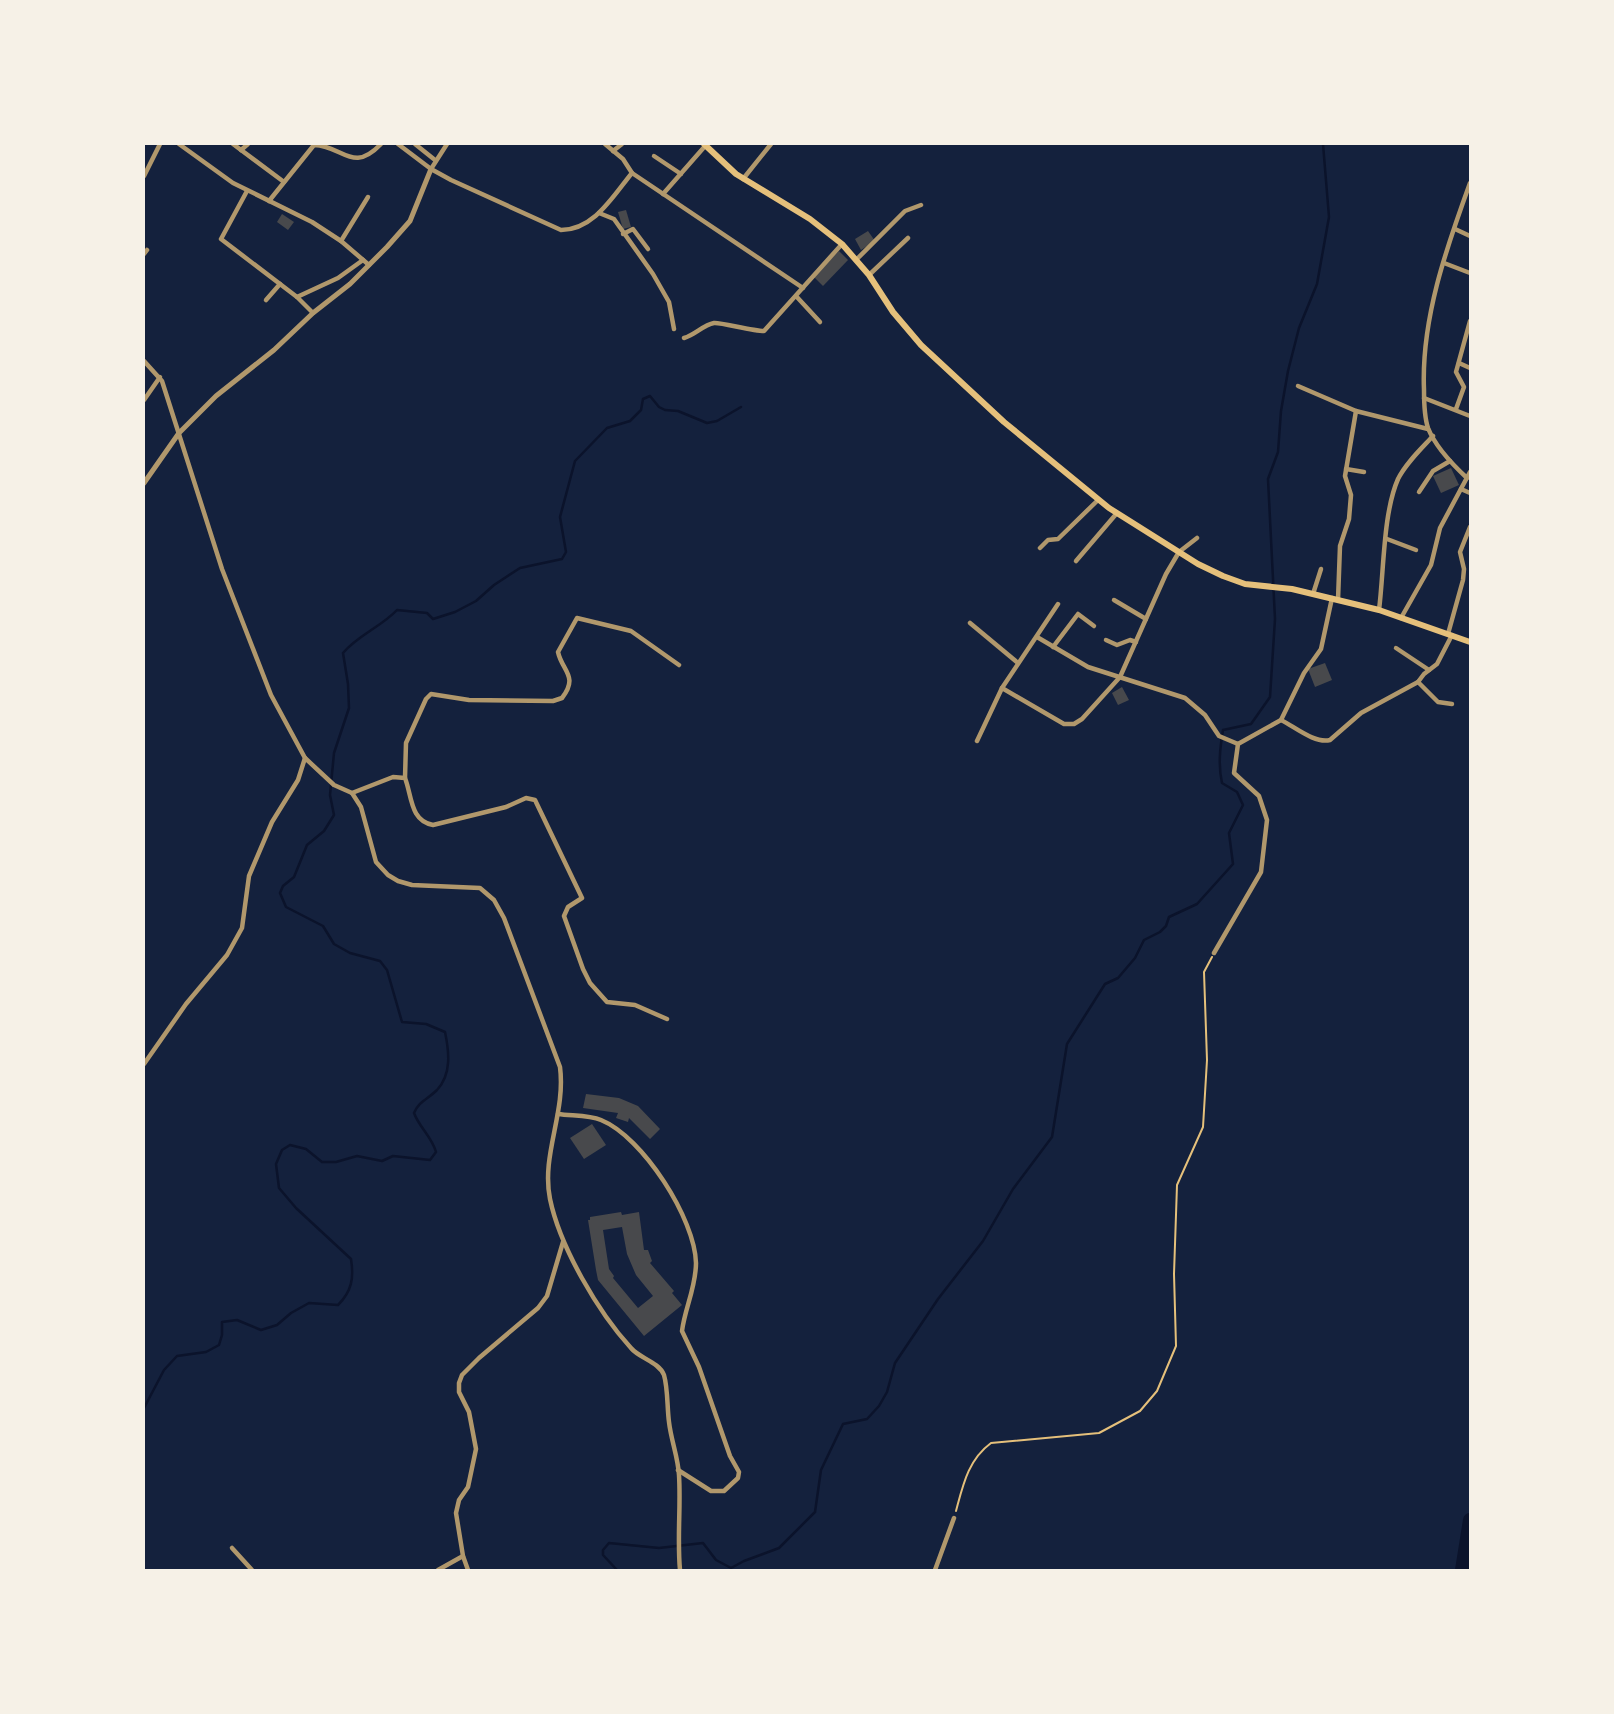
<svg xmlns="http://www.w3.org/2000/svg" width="1614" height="1714" font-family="Bitter,serif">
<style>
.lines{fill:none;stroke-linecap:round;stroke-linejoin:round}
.stream{stroke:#0b132b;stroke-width:2.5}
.river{stroke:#0b132b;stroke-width:14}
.building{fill:#48494c;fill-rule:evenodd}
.path{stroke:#e5c07b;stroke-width:2}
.minor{stroke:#b1986c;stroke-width:4.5}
.tertiary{stroke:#b1986c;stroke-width:5}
.primary{stroke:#e5c07b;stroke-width:6}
</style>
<rect width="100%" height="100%" fill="#14213d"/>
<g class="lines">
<!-- stream -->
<g class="stream">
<path d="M144,1408L164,1370L177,1356L206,1352L219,1345L222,1335V1322L237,1320L261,1330L277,1325L291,1313L309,1303L338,1305C352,1291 354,1278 351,1259L296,1208L279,1188L276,1164L282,1150L290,1145L306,1149L322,1162H336L357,1156L382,1161L393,1156L430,1160L436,1152C432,1137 419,1127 414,1113C419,1101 428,1099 437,1090C452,1074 449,1051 445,1032L426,1024L402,1022L387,970L380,961L350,953L334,944L323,926L286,907L280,893L283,886L294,877L307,845L324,831L334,815L330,795L334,753L349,708L348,684L343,653C358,635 381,627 397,610L427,613L433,619L455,612L476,601L494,585L520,568L562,559L566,552L560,517L575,461L607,428L630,421L641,410L643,399L650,396L659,407L665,410L678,411L707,423L717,421L741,407"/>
<path d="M617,1570L603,1555V1550L609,1543L659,1548L703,1543L716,1560L731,1568L744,1561L779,1548L815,1512L821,1470L843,1424L867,1419L879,1406L887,1392L895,1363L938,1299L983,1241L1013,1189L1052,1137L1067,1044L1105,984L1118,978L1135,958L1144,940L1160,932L1166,926L1169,917L1197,904L1233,864L1229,833L1243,805L1237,792L1222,783C1218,765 1220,748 1223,730L1251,724L1270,697L1275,619L1268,479L1278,452L1281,411L1288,371L1299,328L1317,284L1329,217L1323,144"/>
</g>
<!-- river -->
<path class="river" d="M1462,1570L1470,1520"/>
</g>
<!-- building -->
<g class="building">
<path d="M626,210L631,227L623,229L618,212Z"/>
<path d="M282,214L294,222L288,230L277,222Z"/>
<path d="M868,231L875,241L861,250L855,239Z"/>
<path d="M839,251L848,260L823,286L814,277Z"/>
<path d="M1451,468L1459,485L1441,493L1433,476Z"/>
<path d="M1325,663L1332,680L1315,687L1308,669Z"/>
<path d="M1122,687L1129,700L1118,705L1112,693Z"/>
<path d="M586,1094L619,1098L638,1106L660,1129L650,1139L629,1118L628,1122L616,1118L618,1113L583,1108Z"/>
<path d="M592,1124L606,1145L584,1159L570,1138Z"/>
<path d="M621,1212L622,1215L639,1212L644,1250H648L652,1261L650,1263L674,1291L672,1293L682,1305L644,1336L598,1280L596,1270L588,1220H590V1217ZM622,1227L627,1254L636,1275L653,1296L638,1308L613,1278L614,1276L609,1269L603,1230Z"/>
</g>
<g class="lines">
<!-- path -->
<path class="path" d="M956,1511C963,1485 968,1460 991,1443L1099,1433L1140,1411L1157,1391L1176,1346L1174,1274L1177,1185L1203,1127L1207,1060L1204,972L1212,957"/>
<!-- minor -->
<g class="minor">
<path d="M179,144L233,183L312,222L341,241L369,265"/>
<path d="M233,144L284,182"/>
<path d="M398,144L431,169L451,180L561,230C594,230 613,196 632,173"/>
<path d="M415,144L435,160"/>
<path d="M605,144L623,159L632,173L803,288"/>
<path d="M241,150L248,144"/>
<path d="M613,151L622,144"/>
<path d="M654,156L681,174"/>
<path d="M431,169L447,144"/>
<path d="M144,176L160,144"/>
<path d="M743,179L771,144"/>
<path d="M247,191L221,239L297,297L338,278L363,260"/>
<path d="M663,194L706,145"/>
<path d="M269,201L314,145C344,146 352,174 381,144"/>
<path d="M599,213L614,219L653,274L669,302L674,329"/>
<path d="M1455,229L1470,236"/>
<path d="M623,234L633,229L648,249"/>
<path d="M341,241L368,197"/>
<path d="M144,254L147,250"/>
<path d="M856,260L905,211L921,205"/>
<path d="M1444,263L1470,273"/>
<path d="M869,275L908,238"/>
<path d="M796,296L820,322"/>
<path d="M297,297L313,313"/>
<path d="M266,300L280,284"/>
<path d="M684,338C695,335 703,325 714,323C720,322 752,331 764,331L842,244"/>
<path d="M144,361L162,381L222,569L271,695L305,758L334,785L352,793L361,807L376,862L388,875L398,881L412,885L480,888L494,900L504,918L560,1067C566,1113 541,1155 550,1199C560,1247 598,1312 631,1348C639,1358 659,1362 664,1375C668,1389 667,1407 669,1422C671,1440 678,1457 679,1475C681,1507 677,1538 680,1570"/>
<path d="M1459,363L1470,368"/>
<path d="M1298,386L1356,411L1428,429"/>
<path d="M1424,398L1470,416"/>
<path d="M144,400L160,377"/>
<path d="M1456,409L1464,387L1456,372L1470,321"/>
<path d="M1346,469L1364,472"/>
<path d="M1467,478C1453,465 1435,446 1428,428C1424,416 1424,403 1424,390C1421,320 1446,249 1470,183"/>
<path d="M1461,489L1470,493"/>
<path d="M1419,492L1433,471L1450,461"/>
<path d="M1387,539L1416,550"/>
<path d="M1040,548L1048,540L1058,539L1098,500"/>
<path d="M1076,561L1117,513"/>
<path d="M1313,594L1321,569"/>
<path d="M1114,600L1146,619"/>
<path d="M1338,600L1340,546L1349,519L1351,495L1345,476L1356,411"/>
<path d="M1379,610C1384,571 1383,513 1398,479C1406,463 1421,449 1433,436"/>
<path d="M1401,618L1431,565L1440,528L1470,472"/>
<path d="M970,623L1018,663"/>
<path d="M1448,634L1463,580L1464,569L1460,552L1470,527"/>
<path d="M1037,637L1088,667L1185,698L1205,715L1219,736L1238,744L1281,720L1304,673L1321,649L1332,598"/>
<path d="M1106,640L1117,645L1130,640L1136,642"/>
<path d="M1053,647L1078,614L1094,626"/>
<path d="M1396,648L1429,670"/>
<path d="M1418,682L1438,702L1452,704"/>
<path d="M1002,688L1064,724H1074L1082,719L1120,677L1166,574L1179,552L1197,538"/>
<path d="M1281,720C1295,727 1315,744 1330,740L1361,713L1418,682L1424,674L1437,664L1452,635"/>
<path d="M977,741L1002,688L1058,604"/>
<path d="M405,778L406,743L426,699L431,694L469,700L553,701L562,698C579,676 562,671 558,652L577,618L631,631L679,665"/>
<path d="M352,793L393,777L405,778C412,796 410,821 433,825L506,807L526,798L535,800L582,898L568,907L564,916L583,969L590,983L607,1002L635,1005L667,1019"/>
<path d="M1214,953L1261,872L1267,820L1259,796L1234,773L1238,744"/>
<path d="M144,1064L186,1004L227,955L242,928L249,876L272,822L298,780L305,758"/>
<path d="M558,1114C572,1116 589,1115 601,1120C643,1137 695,1219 696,1263C696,1287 685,1308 682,1331L699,1367L730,1456L739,1472L738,1478L724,1491H711L678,1470"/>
<path d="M232,1548L252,1570"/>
<path d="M438,1570L463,1556"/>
<path d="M468,1570L463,1556L456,1513L459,1500L468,1487L476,1449L469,1412L459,1392V1383L462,1375L479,1358L538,1308L547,1296L563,1242"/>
<path d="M935,1570L954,1518"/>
</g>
<!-- tertiary -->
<path class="tertiary" d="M144,483L179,433L216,396L274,350L313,313L350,284L387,247L410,221L431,169"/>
<!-- primary -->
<path class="primary" d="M704,144L736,174L810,219L842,244L869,275L893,312L921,345L1004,422L1109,508L1198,564L1223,576L1245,584L1292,589L1379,610L1470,642"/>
</g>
<!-- border -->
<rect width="1614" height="1714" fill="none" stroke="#f6f1e7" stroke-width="290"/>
</svg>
